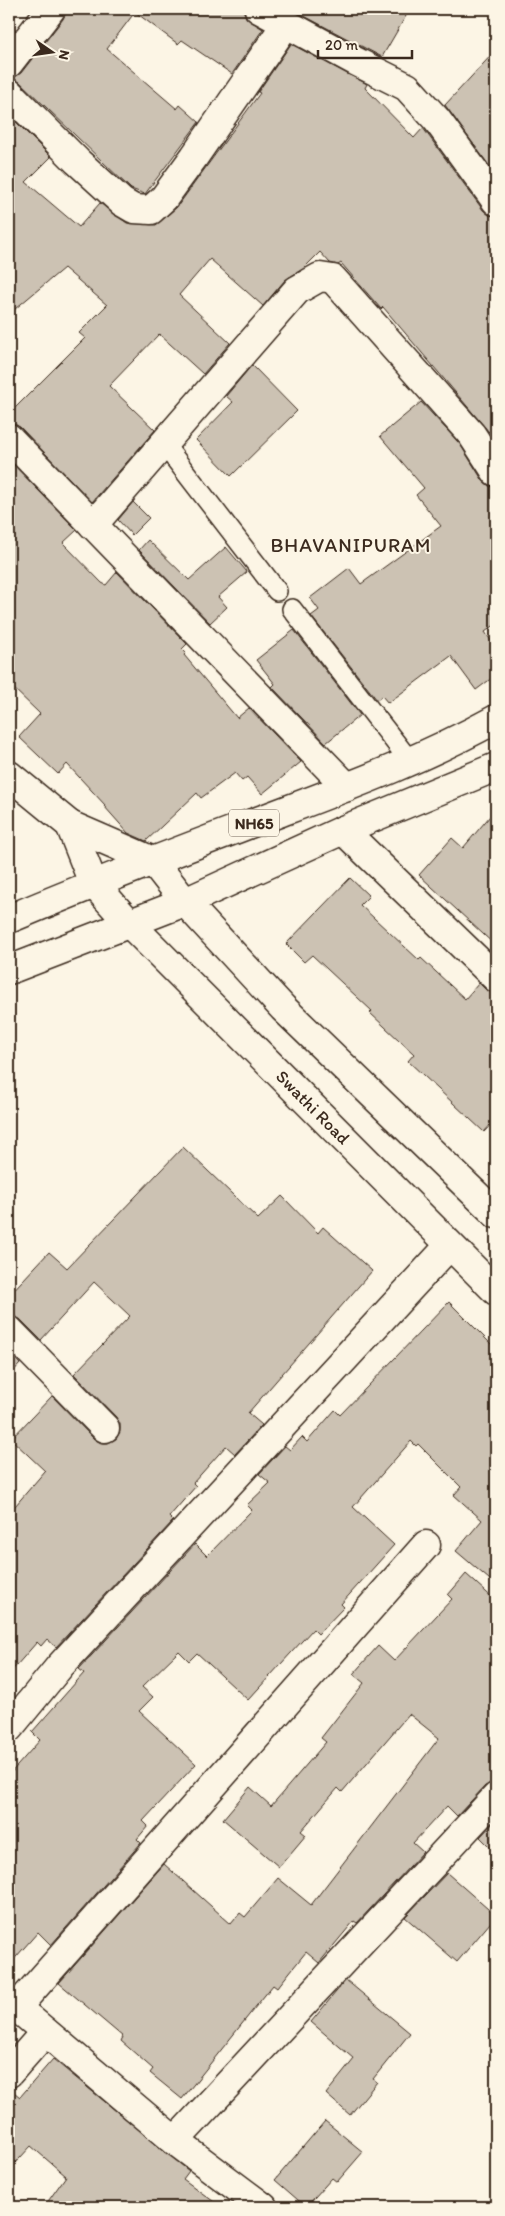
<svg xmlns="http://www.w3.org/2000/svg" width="505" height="2216" font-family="Itim,sans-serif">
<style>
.building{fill:#ccc2b3;stroke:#3b2a1e}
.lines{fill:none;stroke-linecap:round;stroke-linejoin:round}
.service-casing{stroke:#3b2a1e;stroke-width:22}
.minor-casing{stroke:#3b2a1e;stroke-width:31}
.tertiary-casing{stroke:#3b2a1e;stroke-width:31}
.secondary-casing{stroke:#3b2a1e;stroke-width:31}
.trunk-casing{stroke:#3b2a1e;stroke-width:31}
.service{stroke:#fcf5e5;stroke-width:19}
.minor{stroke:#fcf5e5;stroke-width:28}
.tertiary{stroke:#fcf5e5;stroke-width:28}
.secondary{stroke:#fcf5e5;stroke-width:28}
.trunk{stroke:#fcf5e5;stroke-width:28}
.labels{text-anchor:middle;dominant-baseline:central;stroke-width:4;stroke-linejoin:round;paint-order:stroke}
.shield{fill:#fcf5e5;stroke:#75675a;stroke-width:1}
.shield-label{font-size:16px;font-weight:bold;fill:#3b2a1e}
.street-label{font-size:18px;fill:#3b2a1e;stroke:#fcf5e5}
.quarter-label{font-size:20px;letter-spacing:1px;fill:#3b2a1e;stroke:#fcf5e5}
</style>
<rect width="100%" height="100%" fill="#fcf5e5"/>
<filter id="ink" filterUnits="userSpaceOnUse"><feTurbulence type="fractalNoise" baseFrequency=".02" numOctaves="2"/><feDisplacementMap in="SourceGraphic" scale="10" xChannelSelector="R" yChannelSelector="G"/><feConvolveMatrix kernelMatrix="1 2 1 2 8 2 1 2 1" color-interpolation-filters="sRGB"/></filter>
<g filter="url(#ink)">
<!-- building -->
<g class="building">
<path d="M68,9H243L246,18L263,29L232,74L182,40L178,44L135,12L107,49L177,109L180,105L199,122L145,194L131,189L20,82L12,78L21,73L63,19Z"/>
<path d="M291,9H410L382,57Z"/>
<path d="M291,44L367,84L365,88L414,138L423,128L483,210L489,215L496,216V426L489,432L383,307L381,309L341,263L338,265L330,263L320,252L304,268L285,280L263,306L210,259L179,295L230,343L203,374L159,334L109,386L155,430L92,502L20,427L9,423V414L85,338L79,333L107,305L64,268L9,314V115L51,157L26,182L79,227L100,203L127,223L156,225L177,207L260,93L258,92Z"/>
<path d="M496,50V175L445,105Z"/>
<path d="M252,365L297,411L231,476L196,440L233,402L226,396Z"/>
<path d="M421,402L460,444L483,481L489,486L496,488V624L485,632L496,648V675L476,690L451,656L388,703L382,696L377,700L311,616L319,610L310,598L349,568L361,584L441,526L416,495L424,488L380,436Z"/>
<path d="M9,460L77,530L63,543L102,583L106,585L117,572L187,644L182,649L186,653L184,655L237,718L249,708L301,762L262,794L247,777L242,781L235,773L201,798L197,793L146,841L128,833L104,806L105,805L67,764L58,774L19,737L40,714L9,684Z"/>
<path d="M133,502L149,518L132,535L118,520Z"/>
<path d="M148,540L189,580L226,547L247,572L218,597L227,607L210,623L139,550Z"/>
<path d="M294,630L360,715L326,743L272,687L275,684L256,660Z"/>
<path d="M496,809V946L419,875L452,838L463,848Z"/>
<path d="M350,878L369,896L360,905L419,960L421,958L465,999L479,983L486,990L496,993V1119L484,1132L408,1061L414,1054L370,1013L372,1011L312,955L304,962L286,944Z"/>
<path d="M183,1147L258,1219L282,1196L318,1233L323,1227L372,1271L248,1413L262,1425L235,1454L226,1446L193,1483L196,1486L169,1517L173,1521L56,1647L47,1639L41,1646L37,1642L9,1674V1513L45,1471L11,1439L52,1396L94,1439L101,1443H108L116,1439L120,1432V1424L116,1417L74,1374L130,1316L94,1282L41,1340L20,1319L9,1315V1295L49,1252L67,1268Z"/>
<path d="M449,1302L496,1349V1585L456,1551L482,1520L454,1495L461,1487L418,1444L416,1446L411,1441L353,1507L394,1545L341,1604L344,1607L318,1634L313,1629L248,1700L197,1653L189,1661L179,1651L142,1687L153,1697L139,1711L196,1764L143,1821L148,1826L137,1839L141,1843L51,1945L38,1932L9,1965V1775L40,1740L32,1732L84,1673L79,1669L195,1544L207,1556L252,1510L247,1505L270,1483L259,1474L285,1446L290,1450L302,1437L307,1442L335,1410L340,1415Z"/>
<path d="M9,1352L20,1364L9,1376Z"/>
<path d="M466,1574L496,1601V1782L485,1786L457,1816L447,1806L413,1843L423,1852L357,1923L354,1921L319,1963L306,1952L277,1988L273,1985L182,2099L150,2073L153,2069L121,2041L123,2037L59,1983L164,1864L231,1924L240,1913L245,1917L278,1878L311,1905L439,1738L409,1714L342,1792L338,1788L301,1831L306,1835L279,1867L223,1819L250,1787L271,1806L326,1742L321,1738L364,1683L353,1674L378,1646L394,1661L452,1599L448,1595Z"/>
<path d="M496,1820V1853L480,1837Z"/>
<path d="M447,1873L496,1916L457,1962L405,1917Z"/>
<path d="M346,1980L410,2033L373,2079L377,2082L350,2115L326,2094L354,2059L311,2022Z"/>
<path d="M53,2059L189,2171L183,2179L221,2207H44L66,2176L31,2146L9,2170V2088L20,2097Z"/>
<path d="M325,2121L363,2152L337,2182L332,2178L306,2207L275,2180Z"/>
</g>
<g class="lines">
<!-- service casing -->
<g class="service-casing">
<g id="service">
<path d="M163,443L277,591"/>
<path d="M292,609L409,760"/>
</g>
</g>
<!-- minor casing -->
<g class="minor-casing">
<g id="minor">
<path d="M259,9L357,62L407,87L437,120L496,201"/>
<path d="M9,63L51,9"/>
<path d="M9,93L77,161L122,202L134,209L151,210L164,198L194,157L286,24"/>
<path d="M9,438L347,787"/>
<path d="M93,525L297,290L320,277L333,279L472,435L496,472"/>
<path d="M9,775L70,825L93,883"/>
<path d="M70,825L153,861"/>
<path d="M343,830L496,978"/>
<path d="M9,1330L105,1428"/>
<path d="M9,1728L60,1666L449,1246"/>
<path d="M9,2001L175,2141L263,2207"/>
<path d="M17,2007L426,1545"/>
<path d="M9,2073L45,2032"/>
<path d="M175,2141L496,1797"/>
</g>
</g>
<!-- tertiary casing -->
<g class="tertiary-casing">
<g id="tertiary">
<path d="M185,902L283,1008L496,1214"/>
<path id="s1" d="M130,924L496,1291"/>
</g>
</g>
<!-- secondary casing -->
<g class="secondary-casing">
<g id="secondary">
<path d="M153,861L185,902"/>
<path d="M93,883L130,924"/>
</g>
</g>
<!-- trunk casing -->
<g class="trunk-casing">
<g id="trunk">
<path d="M9,919C100,880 192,846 284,811C356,784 429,756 496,719"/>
<path d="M9,970L185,902L343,830L496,767"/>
</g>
</g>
<!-- service -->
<use href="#service" class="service"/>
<!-- minor -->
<use href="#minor" class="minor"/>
<!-- tertiary -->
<use href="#tertiary" class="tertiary"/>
<!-- secondary -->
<use href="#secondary" class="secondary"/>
<!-- trunk -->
<use href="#trunk" class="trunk"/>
</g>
</g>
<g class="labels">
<!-- shield labels -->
<rect class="shield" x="229" y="809.5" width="50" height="27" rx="4"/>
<g class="shield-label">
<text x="254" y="823">NH65</text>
</g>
<!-- street labels -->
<g class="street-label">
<text stroke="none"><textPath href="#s1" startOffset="259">Swathi Road</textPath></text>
</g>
<!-- quarter labels -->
<g class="quarter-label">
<text x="351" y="545">BHAVANIPURAM</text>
</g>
</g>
<!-- margin -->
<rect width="505" height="2216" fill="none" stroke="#fcf5e5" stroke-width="30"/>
<rect x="15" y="15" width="475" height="2186" fill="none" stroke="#3b2a1e" stroke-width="2" filter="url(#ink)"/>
<!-- north arrow -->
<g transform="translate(52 52) rotate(103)" stroke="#fcf5e5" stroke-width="4" paint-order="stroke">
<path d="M0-4L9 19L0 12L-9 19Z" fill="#3b2a1e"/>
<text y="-8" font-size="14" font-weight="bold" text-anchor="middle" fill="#3b2a1e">N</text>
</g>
<!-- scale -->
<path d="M318 50v8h94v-8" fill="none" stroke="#3b2a1e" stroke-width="2.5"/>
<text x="325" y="50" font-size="15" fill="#3b2a1e" stroke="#fcf5e5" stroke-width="4" paint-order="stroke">20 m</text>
</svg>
